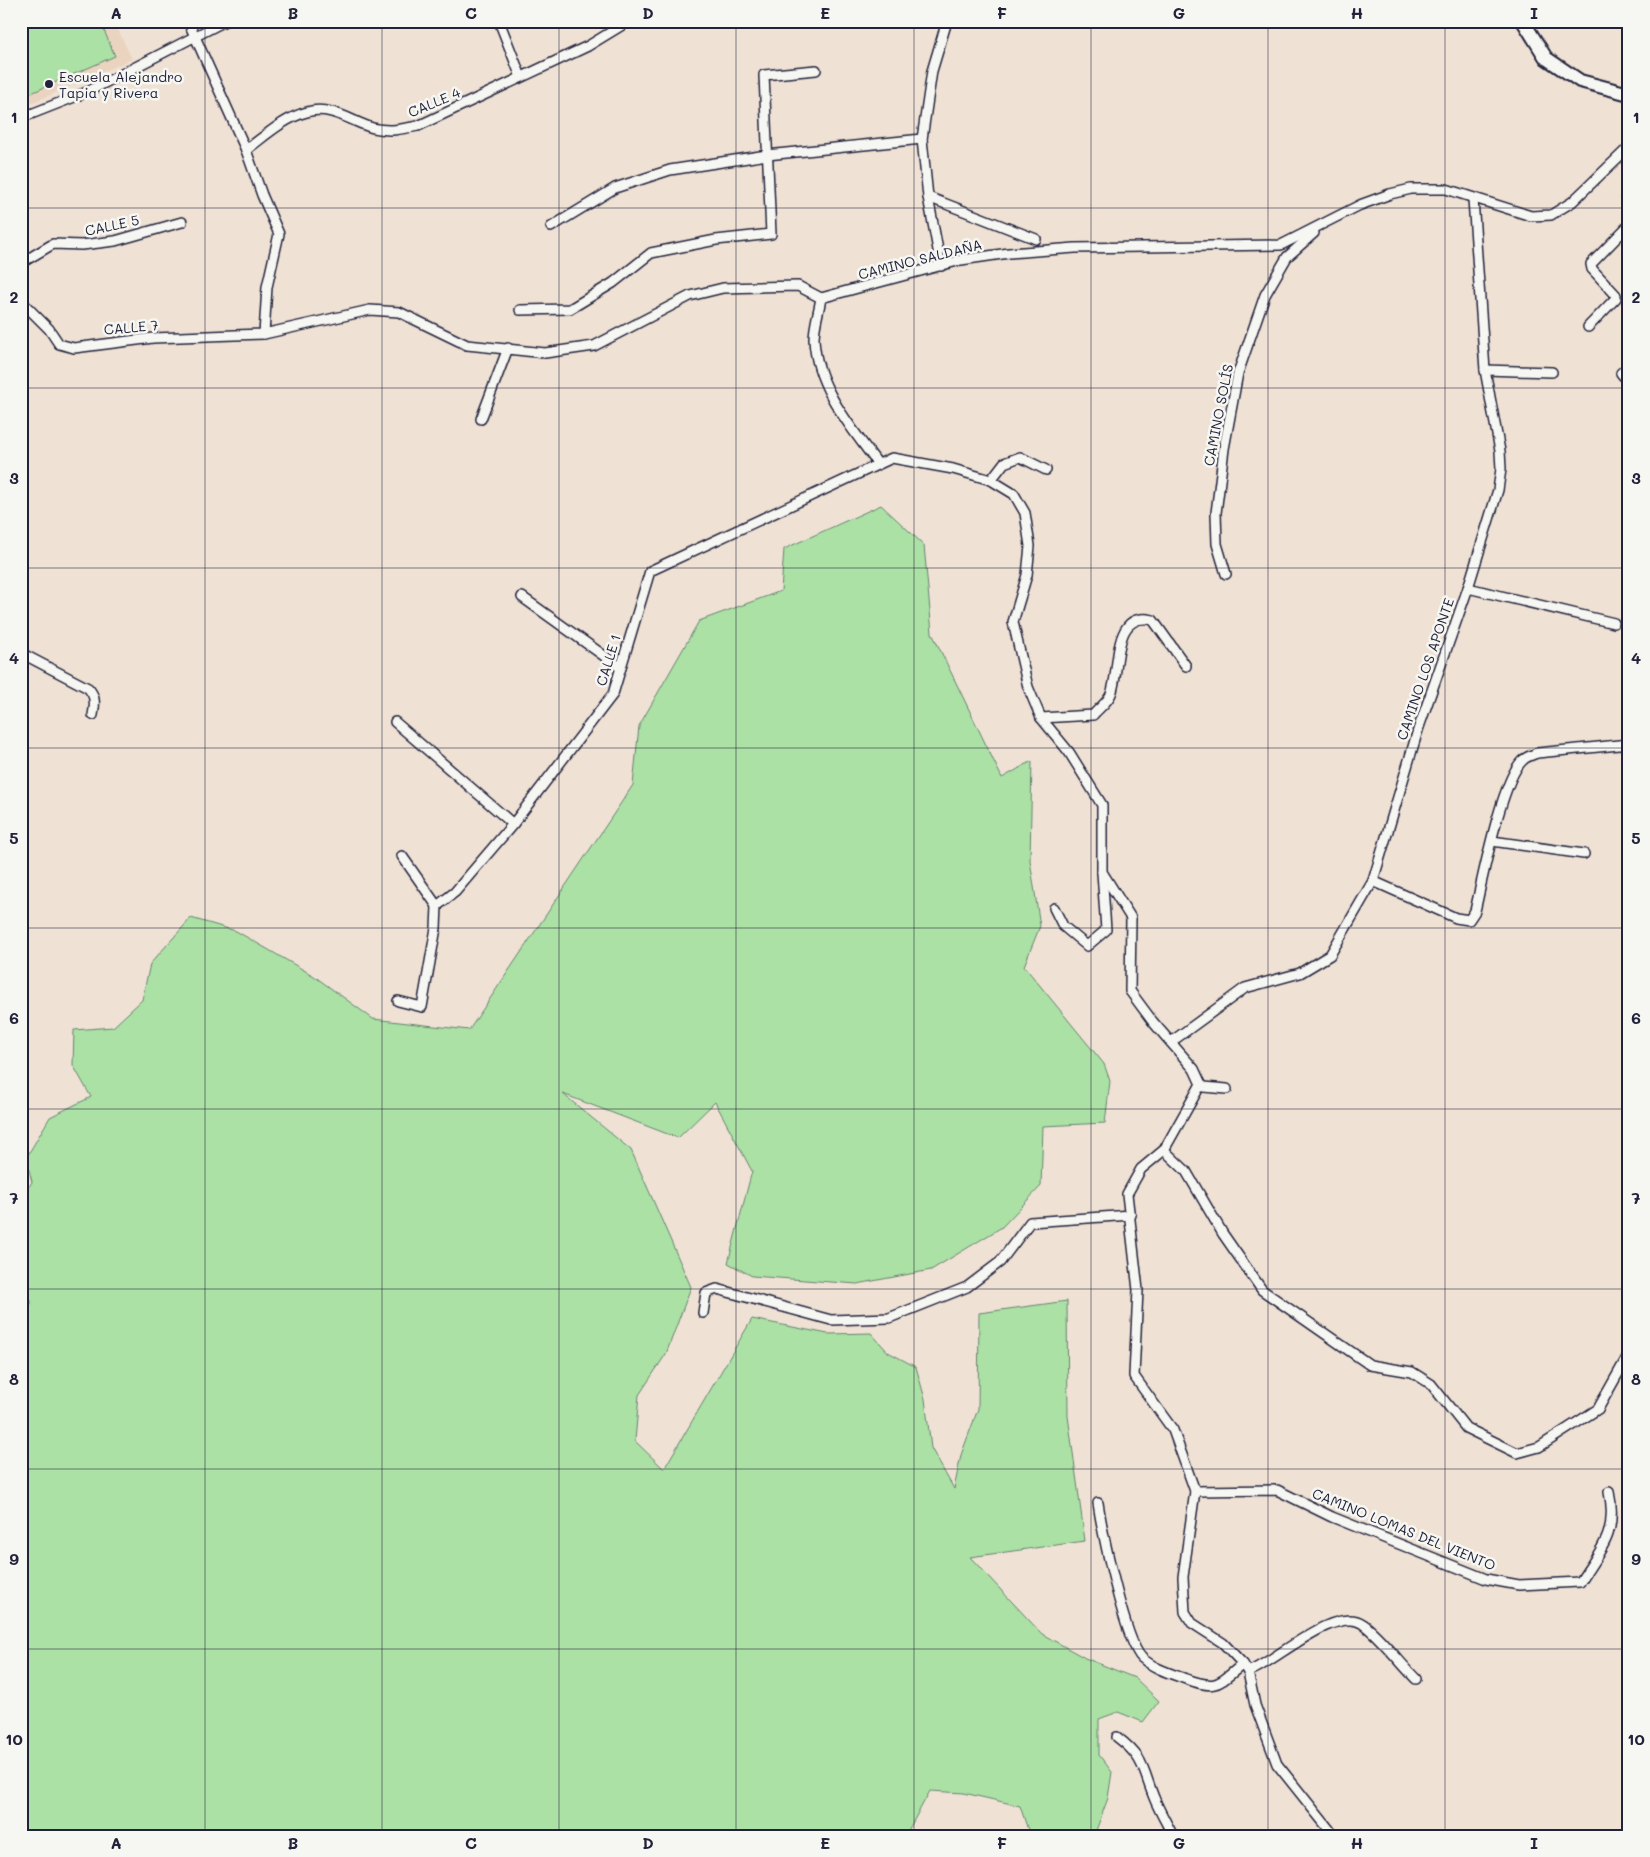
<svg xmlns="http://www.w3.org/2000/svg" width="1650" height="1857" font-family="Mali,sans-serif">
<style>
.built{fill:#ead4c0}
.green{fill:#abe1a4;stroke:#668270}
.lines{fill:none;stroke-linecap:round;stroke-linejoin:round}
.street-casing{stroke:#22223b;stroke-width:12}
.secondary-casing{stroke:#22223b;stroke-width:16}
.street{stroke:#f6f6f2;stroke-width:9}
.secondary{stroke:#f6f6f2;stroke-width:12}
.grid{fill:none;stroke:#22223b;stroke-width:1;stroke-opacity:0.55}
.poi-dot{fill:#22223b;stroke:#f6f6f2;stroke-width:2}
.labels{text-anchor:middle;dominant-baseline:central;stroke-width:5;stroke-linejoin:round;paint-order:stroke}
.poi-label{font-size:14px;fill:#22223b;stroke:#f6f6f2;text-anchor:start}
.street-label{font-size:14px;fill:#22223b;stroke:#f6f6f2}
.neatline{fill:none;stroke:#22223b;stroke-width:2}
.grid-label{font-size:16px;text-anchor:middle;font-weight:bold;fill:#22223b}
</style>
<rect width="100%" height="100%" fill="#efe2d5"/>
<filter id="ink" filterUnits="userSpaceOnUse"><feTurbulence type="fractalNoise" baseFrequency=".02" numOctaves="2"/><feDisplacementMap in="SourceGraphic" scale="10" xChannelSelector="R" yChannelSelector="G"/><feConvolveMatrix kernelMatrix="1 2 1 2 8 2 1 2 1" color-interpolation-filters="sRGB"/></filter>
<g filter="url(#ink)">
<!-- built -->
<path class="built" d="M21,21H114L132,59L21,108Z"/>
<!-- green -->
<g class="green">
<path d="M29,21H100L115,56L27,95C17,73 18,43 29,21Z"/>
<path d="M881,505L924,545L932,633L1002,778L1032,761L1030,860L1040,926L1024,966L1104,1064L1110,1081L1105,1123L1043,1126L1041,1186L1002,1227L931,1270L857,1284L752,1276L728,1263L752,1171L715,1102L678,1138L563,1094L631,1150L691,1287L666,1354L639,1395L635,1441L664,1469L752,1319L828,1334L871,1333L888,1352L916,1367L925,1399L931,1448L954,1489L961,1455L978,1409L979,1313L1067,1301L1068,1416L1085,1541L970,1557L1042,1634L1085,1658L1135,1678L1159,1701L1143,1722L1118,1712L1099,1719V1755L1112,1772L1108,1798L1094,1836H1030L1020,1806L964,1793L930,1791L909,1829L910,1836H21V1305L31,1304V1300L21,1295V1199L32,1182L26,1158L50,1117L91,1097L73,1065L74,1030L113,1027L142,1000L150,964L191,918L236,931L314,976L373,1019L469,1030L633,785L639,726L699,621L781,591L784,549Z"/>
</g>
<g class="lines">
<!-- street casing -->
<g class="street-casing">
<g id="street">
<path d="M188,21L246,150L262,195L279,234L267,287L264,334"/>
<path d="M499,21L521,77"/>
<path d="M21,118L87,92L225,21"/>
<path d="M246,150C265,136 284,118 307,112C331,105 352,122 373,128C389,132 403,129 418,126L588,46L629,21"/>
<path d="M1626,196L1629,199"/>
<path d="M928,197L1036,239"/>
<path d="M551,227L615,188L670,170L767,155L922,139"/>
<path d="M21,263L53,244L82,245L115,241L182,222"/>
<path d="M941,266L928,197L922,139L932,71L947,21"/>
<path d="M821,298C819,311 814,326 814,339C816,387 851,427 878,464"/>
<path d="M21,301L49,329L59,344L74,348L153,338L264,334L370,310L399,312L467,345L545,353L594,346L690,296L723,288L798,286L821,298L961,260L1009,253L1075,248L1281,245L1360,205L1390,194L1411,189H1446L1531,216L1551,215L1572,202L1629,147"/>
<path d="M520,310L570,309L613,283L651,253L716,240L771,234L764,75L816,70"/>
<path d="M1588,327L1616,298V295L1592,269L1591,264L1629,225"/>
<path d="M1629,366L1621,373L1629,383"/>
<path d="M1485,370L1552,372"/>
<path d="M481,419L508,348"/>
<path d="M991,480L1004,463L1020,457L1046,470"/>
<path d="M1226,574L1217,544L1216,513L1224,449L1238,373L1265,295L1287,257L1314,233"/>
<path d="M1468,588L1614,623"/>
<path d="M522,597L621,668"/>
<path d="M21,653L88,688C96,696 95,705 93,715"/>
<path d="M1041,718L1093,715C1098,709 1108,702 1111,694C1121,669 1111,610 1153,620L1186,666"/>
<path d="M395,722L513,824"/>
<path d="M1492,841L1584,854"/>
<path d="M402,856L437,906"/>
<path d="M1373,881L1456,918L1469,920L1475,911C1482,881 1502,778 1523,760C1526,757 1532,755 1537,753L1629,744"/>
<path d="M1054,908L1063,926L1087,946L1106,930L1102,872"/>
<path d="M398,1001L422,1007L436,928L437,906L455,892L513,824L613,694L650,571L892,458L953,469L991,480L1014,494L1025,513L1030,546L1027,575L1013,622L1028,687L1041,718L1069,752L1102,805V872L1131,918L1130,991L1153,1022L1194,1069L1201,1084L1164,1150L1141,1169L1127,1194L1138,1290L1134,1376L1173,1430L1195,1491L1183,1577L1185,1612L1192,1623L1223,1643L1243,1664L1248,1672L1255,1705L1277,1764L1332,1833L1331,1836"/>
<path d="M1171,1042L1245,988L1300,973L1330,955L1373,881L1418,730L1468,588L1498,490L1501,469L1500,451L1485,370L1473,199"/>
<path d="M1201,1084L1204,1087L1227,1089"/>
<path d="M1164,1150L1186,1171L1223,1234L1262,1290L1370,1365L1412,1372L1431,1384L1466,1428L1517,1453L1539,1447L1598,1409L1629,1354"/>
<path d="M703,1313L706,1293L717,1289L831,1320L889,1318L967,1287L1000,1262L1030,1222L1131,1215"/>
<path d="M1195,1491L1277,1490L1332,1517L1486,1579L1519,1585L1580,1582C1601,1549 1618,1533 1609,1492"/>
<path d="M1098,1503C1102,1530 1125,1642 1142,1658C1153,1668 1169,1673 1183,1678C1218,1690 1216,1686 1243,1664"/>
<path d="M1248,1672C1274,1663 1336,1604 1363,1624C1380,1636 1400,1663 1416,1679"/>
<path d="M1117,1737C1146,1759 1142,1769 1155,1800C1160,1812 1167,1824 1173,1836"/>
</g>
</g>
<!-- secondary casing -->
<g class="secondary-casing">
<path id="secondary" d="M1523,21L1546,58L1580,81L1629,94"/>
</g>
<!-- street -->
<use href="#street" class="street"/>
<!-- secondary -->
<use href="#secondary" class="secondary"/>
</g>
</g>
<!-- grid -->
<path class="grid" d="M205,21V1836M382,21V1836M559,21V1836M736,21V1836M914,21V1836M1091,21V1836M1268,21V1836M1445,21V1836M21,208H1629M21,388H1629M21,568H1629M21,748H1629M21,928H1629M21,1109H1629M21,1289H1629M21,1469H1629M21,1649H1629"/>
<!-- markers -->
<circle class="poi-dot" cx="49" cy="84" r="5"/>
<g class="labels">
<!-- poi labels -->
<g class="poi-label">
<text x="59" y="76">Escuela Alejandro<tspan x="59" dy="16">Tapia y Rivera</tspan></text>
</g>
<!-- street labels -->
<g class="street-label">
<text transform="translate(434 102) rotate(-23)">CALLE 4</text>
<text transform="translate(112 225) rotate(-12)">CALLE 5</text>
<text transform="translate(920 259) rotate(-14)">CAMINO SALDAÑA</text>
<text transform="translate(131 327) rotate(-5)">CALLE 7</text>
<text transform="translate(1218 415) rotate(-79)">CAMINO SOLÍS</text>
<text transform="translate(608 660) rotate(-73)">CALLE 1</text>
<text transform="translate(1425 669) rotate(-71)">CAMINO LOS APONTE</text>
<text transform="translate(1404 1529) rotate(22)">CAMINO LOMAS DEL VIENTO</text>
</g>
</g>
<!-- margin -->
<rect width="1650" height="1857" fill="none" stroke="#f6f6f2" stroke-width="55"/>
<rect x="28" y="28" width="1594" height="1802" class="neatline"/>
<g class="grid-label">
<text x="116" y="19">A</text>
<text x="293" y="19">B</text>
<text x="471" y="19">C</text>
<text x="648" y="19">D</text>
<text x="825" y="19">E</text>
<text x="1002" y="19">F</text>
<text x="1179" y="19">G</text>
<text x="1357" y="19">H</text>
<text x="1534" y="19">I</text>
<text x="14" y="123">1</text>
<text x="1636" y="123">1</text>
<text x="14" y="303">2</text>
<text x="1636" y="303">2</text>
<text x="14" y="484">3</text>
<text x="1636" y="484">3</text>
<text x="14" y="664">4</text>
<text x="1636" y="664">4</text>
<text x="14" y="844">5</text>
<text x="1636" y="844">5</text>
<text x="14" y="1024">6</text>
<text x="1636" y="1024">6</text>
<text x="14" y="1204">7</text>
<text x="1636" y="1204">7</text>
<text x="14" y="1385">8</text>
<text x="1636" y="1385">8</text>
<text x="14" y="1565">9</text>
<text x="1636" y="1565">9</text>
<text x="14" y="1745">10</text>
<text x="1636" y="1745">10</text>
<text x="116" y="1849">A</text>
<text x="293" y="1849">B</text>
<text x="471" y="1849">C</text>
<text x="648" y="1849">D</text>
<text x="825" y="1849">E</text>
<text x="1002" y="1849">F</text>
<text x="1179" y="1849">G</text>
<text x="1357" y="1849">H</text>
<text x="1534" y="1849">I</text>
</g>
</svg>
